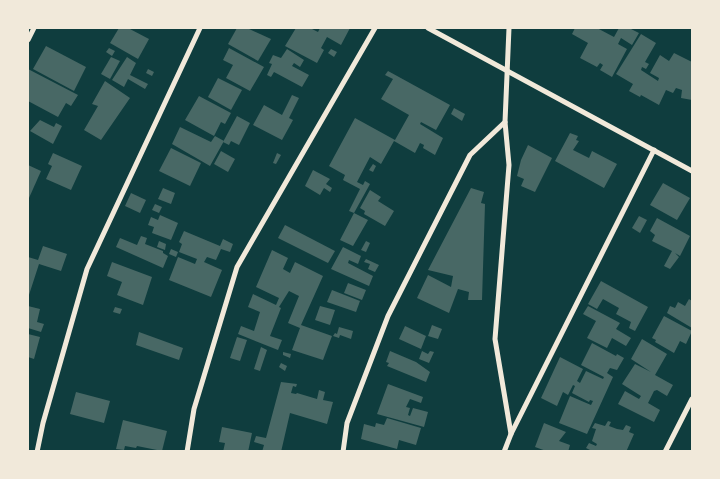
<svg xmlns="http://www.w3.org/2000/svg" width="720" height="479" font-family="'PT Sans',sans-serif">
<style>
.building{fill:#486865}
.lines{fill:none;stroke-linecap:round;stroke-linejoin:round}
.minor{stroke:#f1e9da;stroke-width:5}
</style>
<rect width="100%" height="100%" fill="#0f3d3e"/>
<!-- building -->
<g class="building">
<path d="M119,28H128L149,39L138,59L110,43Z"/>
<path d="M237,28H247L271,39L258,61L228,44Z"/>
<path d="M296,28H310L318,32L320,28H350L341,45L327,37L321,48L324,50L317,63L285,46Z"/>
<path d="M575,28H597L614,37L619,28H629L639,33L632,45L621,38L618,44L627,49L612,77L600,70L603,65L600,63L597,67L580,58L588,43L572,34Z"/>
<path d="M641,34L656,43L645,62L649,64L646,69L642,67L641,70L658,81L659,78L650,73L660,55L669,61L674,53L692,62V100L681,98L682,90L676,88L673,93L666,90L659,105L641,95L640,97L629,91L633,84L616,74Z"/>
<path d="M46,46L86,67L74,91L33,69Z"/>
<path d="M109,48L115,51L112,56L106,52Z"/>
<path d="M229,48L264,67L250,91L226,78L233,65L223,60Z"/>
<path d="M287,49L304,60L300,67L294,63L292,66L309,75L302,87L274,72L271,77L267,75L272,64L269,63L273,55L281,58Z"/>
<path d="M331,49L337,52L334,57L328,53Z"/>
<path d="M111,57L120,61L110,79L101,74Z"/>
<path d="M127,57L136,63L130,75L148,84L145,89L128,79L124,87L112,80Z"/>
<path d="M28,69L78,95L71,106L66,103L58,117L28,101Z"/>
<path d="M148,69L154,72L152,76L146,73Z"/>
<path d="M388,71L450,105L436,130L421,122L420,124L443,138L435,155L423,148L424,145L420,143L415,153L394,141L381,164L370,157L357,182L363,185L365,181L370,184L354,213L368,220L353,246L340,240L354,213L349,211L360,189L343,180L345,175L329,166L355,118L395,140L409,115L381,99L393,79L385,75Z"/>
<path d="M218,78L242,90L231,110L208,97Z"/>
<path d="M105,81L130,98L101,140L84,130L98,106L92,104Z"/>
<path d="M292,95L299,98L289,118L293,120L282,140L253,125L264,105L282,115Z"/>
<path d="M199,96L231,113L225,124L221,122L214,136L185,120Z"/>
<path d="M454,108L465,114L462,121L451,114Z"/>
<path d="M237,116L250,123L239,145L231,141L229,145L223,142Z"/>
<path d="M40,120L54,127L56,123L62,126L53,144L30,131Z"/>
<path d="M180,127L211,142L215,136L224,141L210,166L172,144Z"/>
<path d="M570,133L578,136L576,140L579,141L573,150L589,158L592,151L617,164L604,188L555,161Z"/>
<path d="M528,145L552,158L535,192L521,186L524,179L517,176L521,160Z"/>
<path d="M171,148L201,163L190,186L159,171Z"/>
<path d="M221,151L235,159L228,172L214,164Z"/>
<path d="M53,153L82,166L71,190L46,179L52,166L48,164Z"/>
<path d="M277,153L281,155L276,164L273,163Z"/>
<path d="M373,164L376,166L373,172L369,170Z"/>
<path d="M28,165L41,171L29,198H28Z"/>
<path d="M313,170L330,179L326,184L332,188L330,192L324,188L320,195L305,186Z"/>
<path d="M663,183L690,198L677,220L650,205Z"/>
<path d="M163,188L175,193L171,204L158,199Z"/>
<path d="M471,188L484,192L481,203L485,204L482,300H468L469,292L458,289L449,313L417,298L428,275L451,287L453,276L428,270Z"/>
<path d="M370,190L381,197L378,201L394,211L385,226L364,214L365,211L360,208Z"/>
<path d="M131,193L146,200L140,213L125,206Z"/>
<path d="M155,204L162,207L159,213L152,210Z"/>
<path d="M160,215L178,223L171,240L152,233L154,227L148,225L151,217L158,220Z"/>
<path d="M639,216L647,220L640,233L632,228Z"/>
<path d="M657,218L690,236L680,256L675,253L679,257L670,269L664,266L672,251L652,241L655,235L650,231Z"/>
<path d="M285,225L335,251L328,263L278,238Z"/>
<path d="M184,231L220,246L223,239L233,244L230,252L221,249L216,260L207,257L204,262L222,270L211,297L169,280L178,257L195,264L197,259L179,252L182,244L179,242Z"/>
<path d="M141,236L147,238L145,244L163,251V253L168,256L163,268L116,247L120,238L137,245Z"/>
<path d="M159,241L166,244L165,250L157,247Z"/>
<path d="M366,241L370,243L366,252L361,250Z"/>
<path d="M43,246L67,254L61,271L39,264L28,298V257L38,260Z"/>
<path d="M343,247L361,256L358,264L349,260L348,263L373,276L369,286L331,269Z"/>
<path d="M171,249L178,252L176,257L169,254Z"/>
<path d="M272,250L288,258L283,269L290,273L295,262L323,276L301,325L332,336L323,360L292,350L300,328L288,323L299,296L289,291L279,307L281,308L270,336L282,340L278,350L238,334L241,326L254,331L260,312L248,307L253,294L276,305L279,298L256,287Z"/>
<path d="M366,259L379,265L375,272L368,269L370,264L364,262Z"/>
<path d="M112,262L152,277L143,305L117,295L122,282L107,276Z"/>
<path d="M601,281L648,307L635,331L629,328L631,322L616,314L619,308L603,299L597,309L588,304Z"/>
<path d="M348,283L366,290L362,300L344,293Z"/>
<path d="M332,290L360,301L356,312L327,302Z"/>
<path d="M689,299L692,301V328L667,313L670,306L675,308L678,302L685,306Z"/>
<path d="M28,306L40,309L37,322L44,324L41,332L28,328Z"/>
<path d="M320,306L335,310L330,325L315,320Z"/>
<path d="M588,306L620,323L616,329L631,338L626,346L612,338L607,348L587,338L596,321L583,314Z"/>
<path d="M115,307L122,309L120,314L113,312Z"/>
<path d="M664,316L692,331L686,344L680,341L674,353L655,342L656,340L652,338Z"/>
<path d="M432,325L442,329L438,339L428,336Z"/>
<path d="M405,326L426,336L421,349L399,339Z"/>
<path d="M339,327L353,331L351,339L340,335L339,338L333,336L335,333L337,334Z"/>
<path d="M139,332L183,348L179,360L136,345Z"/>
<path d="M28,334L40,337L34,359L28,357Z"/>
<path d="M237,337L247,340L240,361L230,358Z"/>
<path d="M642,339L667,354L655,375L673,385L667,396L657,390L654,391L648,403L660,410L654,422L618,404L625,391L639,399L641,396L622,384L635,364L651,372L631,359Z"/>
<path d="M592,343L616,356L617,354L624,358L617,370L610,368L607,373L613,377L587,434L559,423L570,396L591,405L593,401L590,400L589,402L572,393L575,386L573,385L568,395L563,392L557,406L541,398L560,357L583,369L577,381L580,383L586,371L603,379L604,377L581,365Z"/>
<path d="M261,347L267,350L260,371L254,369Z"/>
<path d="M390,351L416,362L430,372L426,382L387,366L389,363L386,362Z"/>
<path d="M422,351L428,354L430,351L434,352L429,363L419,359Z"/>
<path d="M283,352L291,354L290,358L283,355Z"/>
<path d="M281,363L287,366L285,371L279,367Z"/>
<path d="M281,382L297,384L296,387L293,386L291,393L296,394L297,393L317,399L319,390L325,392L323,400L333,402L327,424L290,413L281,452H262L264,445L254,442L256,436L266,438Z"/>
<path d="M388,384L423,397L421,403L410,399L406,407L410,408L408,415L410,416L413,408L428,412L424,427L377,414Z"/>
<path d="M76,392L110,401L104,423L70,414Z"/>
<path d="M387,418L421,428L416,445L399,440L397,449L361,439L364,424L375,427L376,423L384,425Z"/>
<path d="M123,420L167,431L162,451L137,446L136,448L125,446L124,450L116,449Z"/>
<path d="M608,421L611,422L609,426L617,429L623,430L626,425L631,427L629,432L634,434L626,452H594L586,448L589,443L596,446L597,444L592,441L596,429L592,428L595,423L605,426Z"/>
<path d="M544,423L566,432L559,441L570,445L568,452H549L535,447Z"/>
<path d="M222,427L252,433L248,452H223L225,443L219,442Z"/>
</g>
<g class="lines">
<!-- minor -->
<g class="minor">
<path d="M428,28L692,171"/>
<path d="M509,28L505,122L509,165L495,339L511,434"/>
<path d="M28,40L34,28"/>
<path d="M37,452L43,423L87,269L200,28"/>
<path d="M187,452L194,409L237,267L375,28"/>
<path d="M343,452L347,423L388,316L470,155L505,122"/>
<path d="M504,452L511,434L654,150"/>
<path d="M665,452L692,399"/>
</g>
</g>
<!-- border -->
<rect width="720" height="479" fill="none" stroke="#f1e9da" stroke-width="58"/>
</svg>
